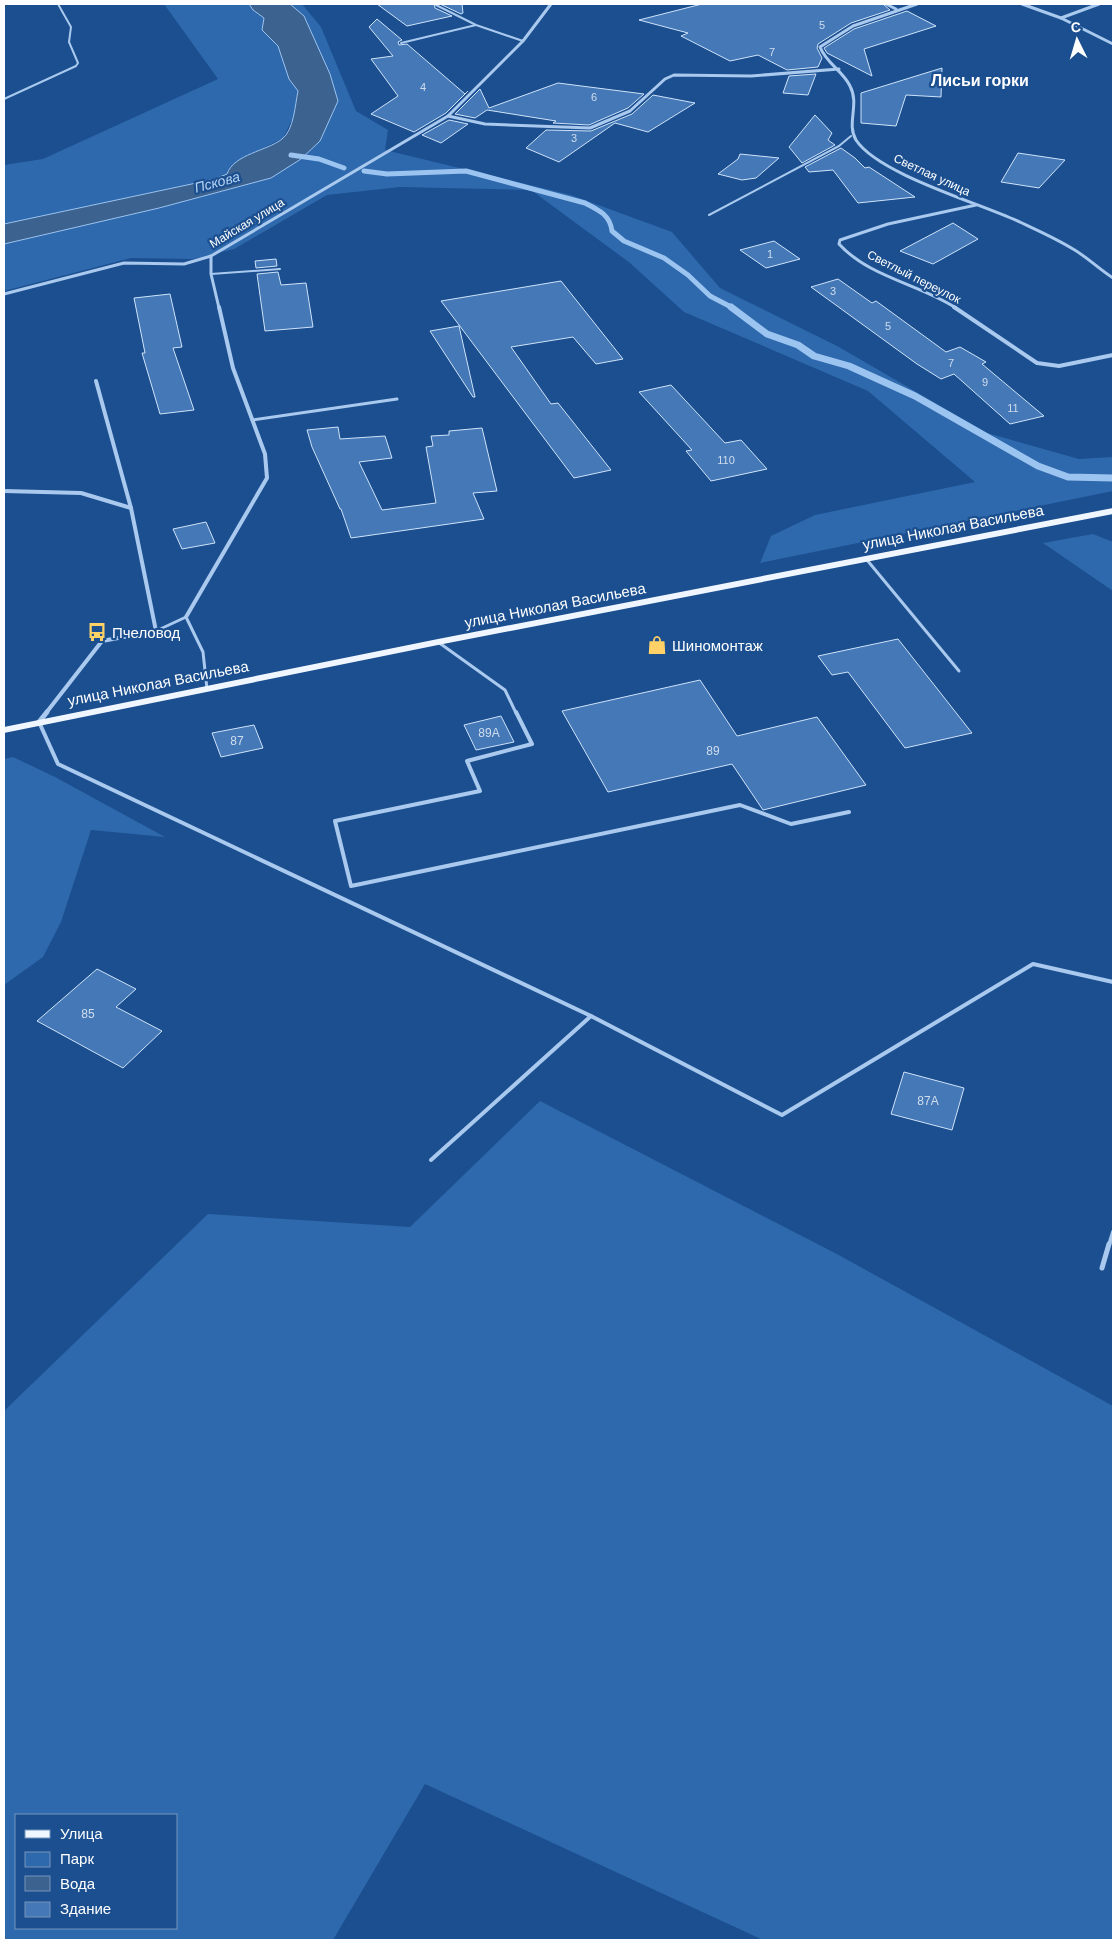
<svg xmlns="http://www.w3.org/2000/svg" width="1117" height="1944" font-family="Arial,sans-serif">
<style>
.green{fill:#2e69ad;fill-rule:evenodd}
.water{fill:#3c6290;stroke:#9cc4f0}
.lines{fill:none;stroke-linecap:round;stroke-linejoin:round}
.stream-far1{stroke:#9cc4f0;stroke-width:5}
.stream{stroke:#9cc4f0;stroke-width:7}
.building{fill:#4478b7;stroke:#cfe3fa}
.lane-far3{stroke:#a9c9ee;stroke-width:2}
.lane-far2{stroke:#a9c9ee;stroke-width:3}
.lane-far1{stroke:#a9c9ee;stroke-width:4}
.lane{stroke:#a9c9ee;stroke-width:5}
.street-far2{stroke:#a9c9ee;stroke-width:3}
.street-far1{stroke:#a9c9ee;stroke-width:4}
.street{stroke:#a9c9ee;stroke-width:5}
.primary{fill:#f0f6ff;fill-rule:evenodd}
.labels{text-anchor:middle;dominant-baseline:central;stroke-width:4.5;stroke-linejoin:round;paint-order:stroke}
.far-number-label{font-size:11px;fill:#d0dded}
.far-street-label{font-size:12px;fill:#fff;stroke:#1b4f8f}
.number-label{font-size:12px;fill:#d0dded}
.far-water-label{font-size:14px;font-style:italic;fill:#b5d3f5;stroke:#1b4f8f}
.street-label{font-size:15px;fill:#fff;stroke:#1b4f8f}
.poi-label{font-size:15px;fill:#fff;stroke:#1b4f8f;text-anchor:start}
.far-district-label{font-size:16px;font-weight:bold;fill:#fff;stroke:#1b4f8f}
</style>
<rect width="100%" height="100%" fill="#1b4f8f"/>
<!-- green -->
<g class="green">
<path d="M164,4H249L253,10L264,18L262,30L278,46L289,79L298,91L293,118L283,138L242,159L227,174L215,179L4,224V165L43,159L218,79Z"/>
<path d="M290,4H302L321,27L356,111L388,130L385,150L571,195L672,232L720,288L839,347L987,433L1079,459L1113,457V491L760,563L771,536L815,515L975,482L868,391L684,312L630,263L531,190L400,187L327,195L234,249L193,259L131,258L4,291V244L159,208L271,178L301,159L320,141L315,42L304,16Z"/>
<path d="M1093,534L1113,542V591L1043,543Z"/>
<path d="M13,757L55,777L165,837L91,830L61,922L43,957L4,985V759Z"/>
<path d="M540,1101L835,1253L1113,1406V1940H763L425,1784L333,1940H4V1411L208,1214L410,1227ZM16,1815H176V1928H16Z"/>
</g>
<!-- water -->
<path class="water" d="M249,4H290L304,16L330,74L338,101L320,141L301,159L271,178L159,208L4,244V224L215,179L227,174C234,154 267,151 282,139C294,130 295,105 298,91L289,79L278,46L262,30L264,18L253,10Z"/>
<g class="lines">
<!-- stream-far1 -->
<g class="stream-far1">
<path d="M291,155L319,159L344,168"/>
<path d="M364,171L387,174L466,171L585,203C599,210 610,215 612,231L624,241L664,258L688,275L710,296L733,308"/>
</g>
<!-- stream -->
<path class="stream" d="M731,307L767,334L798,345L814,356L849,366L915,396L1038,466L1068,477L1113,478"/>
</g>
<!-- building -->
<g class="building">
<path d="M377,4H434L435,8L452,16L407,26Z"/>
<path d="M440,4H462L463,13L461,14Z"/>
<path d="M702,4H883L890,10L851,23L818,44L817,48L822,58L818,67L787,70L758,55L730,61L681,36L688,33L639,20Z"/>
<path d="M907,11L936,26L864,49L872,76L827,53L824,48L854,29Z"/>
<path d="M377,19L402,40L398,42L399,45L407,44L465,94L468,91L446,113L414,132L371,114L398,96L371,59L393,56L369,27Z"/>
<path d="M942,68L941,97L906,95L896,126L861,123V93Z"/>
<path d="M816,74L808,95L783,93L789,76Z"/>
<path d="M558,83L644,94L628,108L589,125L553,123L556,121L487,110L475,118L455,114L480,89L489,108Z"/>
<path d="M653,95L695,103L648,132L615,123L559,162L526,148L546,130L591,131L632,114Z"/>
<path d="M815,115L832,133L828,140L835,145L802,163L789,147Z"/>
<path d="M449,120L468,124L441,143L422,135Z"/>
<path d="M841,148L855,158L865,168L869,167L915,197L858,203L833,170L809,172L805,167Z"/>
<path d="M1018,153L1065,160L1039,188L1001,182Z"/>
<path d="M740,154L779,158L756,178L742,180L718,174L738,159Z"/>
<path d="M953,223L978,239L933,264L900,251Z"/>
<path d="M774,241L800,259L766,268L740,250Z"/>
<path d="M276,259L277,266L256,268L255,261Z"/>
<path d="M278,272L281,285L306,283L313,327L265,331L257,274Z"/>
<path d="M838,279L872,303L876,301L946,352L960,347L986,362L982,364L1044,416L1010,424L954,374L941,379L917,364L811,287Z"/>
<path d="M561,281L623,359L596,364L573,337L511,347L551,404L558,403L611,470L574,478L441,301Z"/>
<path d="M170,294L182,347L173,348L194,410L160,414L142,353H145L134,298Z"/>
<path d="M459,326L475,397H473L430,331Z"/>
<path d="M671,385L725,443L741,440L767,469L711,481L686,451L692,450L639,392Z"/>
<path d="M338,427L340,439L385,436L392,458L359,462L382,510L436,503L426,447L433,446L431,436L449,435V431L482,428L497,491L473,493L484,519L351,538L341,509H340L312,447L307,430Z"/>
<path d="M206,522L215,543L182,549L173,529Z"/>
<path d="M898,639L972,733L905,748L848,672L832,675L818,656Z"/>
<path d="M700,680L737,736L817,717L866,785L763,810L732,764L608,792L562,711Z"/>
<path d="M501,716L514,742L476,750L464,725Z"/>
<path d="M254,725L263,748L221,757L212,733Z"/>
<path d="M97,969L136,989L116,1007L162,1031L123,1068L37,1021Z"/>
<path d="M904,1072L964,1088L952,1130L891,1114Z"/>
</g>
<g class="lines">
<!-- lane-far3 -->
<g class="lane-far3">
<path d="M436,5L476,25L523,41"/>
<path d="M401,43L476,25"/>
<path d="M4,99L76,66L78,63L69,42L71,27L58,4"/>
<path d="M709,215L839,146L851,136"/>
<path d="M211,274L280,269"/>
</g>
<!-- lane-far2 -->
<g class="lane-far2">
<path d="M252,420L397,399"/>
<path d="M867,560L959,671"/>
<path d="M156,631L186,617L203,652L207,689"/>
<path d="M438,642L505,690L516,713"/>
</g>
<!-- lane-far1 -->
<g class="lane-far1">
<path d="M516,712L532,744L467,761L480,791L335,821L351,886L740,805L791,824L849,812"/>
<path d="M39,722L58,764L591,1016L431,1160"/>
<path d="M591,1016L782,1115L1033,964L1113,982"/>
<path d="M1109,1245L1113,1232"/>
</g>
<!-- lane -->
<path class="lane" d="M1102,1268L1109,1244"/>
<!-- street-far2 -->
<g class="street-far2">
<path d="M886,4L896,9"/>
<path d="M917,4L853,26L820,47C826,63 843,71 850,86C860,105 846,123 856,140C879,175 983,204 1022,223C1039,231 1057,239 1073,249C1087,257 1099,269 1113,278"/>
<path d="M1022,4L1061,18L1113,44"/>
<path d="M1061,18L1099,4"/>
<path d="M448,116L485,124L590,128L630,111L665,79L674,75L751,76L839,69"/>
<path d="M4,294L124,263L184,264L211,256"/>
<path d="M219,308L211,274V256L448,116L523,41L551,4"/>
<path d="M956,308C919,284 869,277 839,244L840,240L888,224L976,205"/>
</g>
<!-- street-far1 -->
<g class="street-far1">
<path d="M954,307L1037,363L1059,366L1113,355"/>
<path d="M96,381L131,508"/>
<path d="M4,491L81,493L131,508L156,631L102,641L46,713"/>
<path d="M186,617L267,478L265,454L233,368L219,307"/>
</g>
<!-- street -->
<path class="street" d="M39,722L47,712"/>
<!-- primary -->
<path class="primary" d="M1113,508V514L438,645L4,733V727L438,639Z"/>
</g>
<!-- icons -->
<defs>
<g id="bus-bare" transform="scale(1.5)"><path d="M-5-6H5V4H4V6H2V4H-2V6H-4V4H-5ZM-3.5-4V0h7V-4ZM-3.5 1.2v1.5H-2V1.2ZM2 1.2v1.5H3.5V1.2Z" fill="#ffd166" stroke="#1b4f8f" stroke-width="2.5" paint-order="stroke"/></g>
<g id="shop-bare" transform="scale(1.5)"><path d="M-5-2.5h2.3a2.7 3.5 0 0 1 5.4 0H5L5.5 6h-11ZM-1.5-2.5h3a1.5 2.3 0 0 0-3 0Z" fill="#ffd166" stroke="#1b4f8f" stroke-width="2.5" paint-order="stroke"/></g>
</defs>
<g fill-rule="evenodd">
<use href="#bus-bare" x="97" y="632"/>
<use href="#shop-bare" x="657" y="645"/>
</g>
<g class="labels">
<!-- far-number labels -->
<g class="far-number-label">
<text x="822" y="25">5</text>
<text x="772" y="52">7</text>
<text x="423" y="87">4</text>
<text x="594" y="97">6</text>
<text x="574" y="138">3</text>
<text x="770" y="254">1</text>
<text x="833" y="291">3</text>
<text x="888" y="326">5</text>
<text x="951" y="363">7</text>
<text x="985" y="382">9</text>
<text x="1013" y="408">11</text>
<text x="726" y="460">110</text>
</g>
<!-- far-street labels -->
<g class="far-street-label">
<text transform="translate(932 175) rotate(25)">Светлая улица</text>
<text transform="translate(247 223) rotate(-31)">Майская улица</text>
<text transform="translate(914 277) rotate(27)">Светлый переулок</text>
</g>
<!-- number labels -->
<g class="number-label">
<text x="489" y="733">89А</text>
<text x="237" y="741">87</text>
<text x="713" y="751">89</text>
<text x="88" y="1014">85</text>
<text x="928" y="1101">87А</text>
</g>
<!-- far-water labels -->
<g class="far-water-label">
<text transform="translate(217 182) rotate(-15)">Пскова</text>
</g>
<!-- street labels -->
<g class="street-label">
<text transform="translate(953 527) rotate(-11)">улица Николая Васильева</text>
<text transform="translate(555 605) rotate(-11)">улица Николая Васильева</text>
<text transform="translate(158 683) rotate(-11)">улица Николая Васильева</text>
</g>
<!-- poi labels -->
<g class="poi-label">
<text x="112" y="632">Пчеловод</text>
<text x="672" y="645">Шиномонтаж</text>
</g>
<!-- far-district labels -->
<g class="far-district-label">
<text x="980" y="80">Лисьи горки</text>
</g>
</g>
<!-- border -->
<rect width="1117" height="1944" fill="none" stroke="#ffffff" stroke-width="10"/>
<!-- legend -->
<rect x="15" y="1814" width="162" height="115" fill="#1b4f8f" stroke="#7695bc"/>
<rect x="25" y="1830" width="25" height="8" fill="#f0f6ff" stroke="#7695bc"/>
<text x="60" y="1839" font-size="15" fill="#ffffff">Улица</text>
<rect x="25" y="1852" width="25" height="15" fill="#2e69ad" stroke="#7695bc"/>
<text x="60" y="1864" font-size="15" fill="#ffffff">Парк</text>
<rect x="25" y="1876" width="25" height="15" fill="#3c6290" stroke="#7695bc"/>
<text x="60" y="1889" font-size="15" fill="#ffffff">Вода</text>
<rect x="25" y="1902" width="25" height="15" fill="#4478b7" stroke="#7695bc"/>
<text x="60" y="1914" font-size="15" fill="#ffffff">Здание</text>
<!-- north arrow -->
<g transform="translate(1077 40) rotate(355)" stroke="#1b4f8f" stroke-width="4" paint-order="stroke">
<path d="M0-4L9 19L0 12L-9 19Z" fill="#ffffff"/>
<text y="-8" font-size="14" font-weight="bold" text-anchor="middle" fill="#ffffff">С</text>
</g>
</svg>
